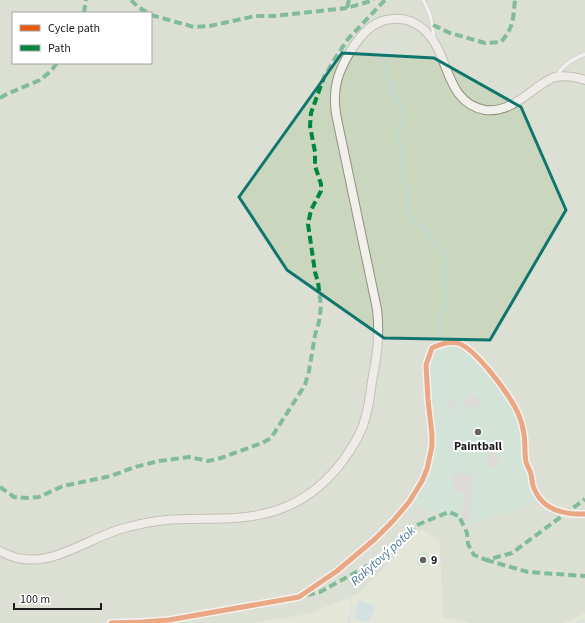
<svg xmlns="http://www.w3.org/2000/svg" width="585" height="623" font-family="'Source Sans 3',sans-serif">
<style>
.grass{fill:#dce5c6}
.forest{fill:#cad6bd;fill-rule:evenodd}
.pitch{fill:#b5ddc5}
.water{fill:#bbd9da}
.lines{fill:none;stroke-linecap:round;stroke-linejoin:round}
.stream{stroke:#bbd9da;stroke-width:1.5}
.building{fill:#cdcac8;stroke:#cec9c7}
.service-casing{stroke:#bebdbb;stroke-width:5}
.secondary-casing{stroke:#92917f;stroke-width:10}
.service{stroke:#fcfcfb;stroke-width:3}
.secondary{stroke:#f2f0ea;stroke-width:8}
.quiet{stroke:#00873e;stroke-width:4;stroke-dasharray:8 4;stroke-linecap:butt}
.cycleway-casing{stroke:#fff;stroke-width:8}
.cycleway{stroke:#e8590c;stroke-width:5}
.marked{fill:none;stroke:#0f766e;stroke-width:3;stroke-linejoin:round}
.poi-dot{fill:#646362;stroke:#fff;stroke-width:1.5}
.labels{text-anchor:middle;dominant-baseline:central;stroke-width:4;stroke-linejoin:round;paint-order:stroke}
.poi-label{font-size:12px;font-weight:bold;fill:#1c1c1c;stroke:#fff}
.water-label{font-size:13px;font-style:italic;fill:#4c7a94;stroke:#fff}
</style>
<rect width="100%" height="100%" fill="#ebe8e5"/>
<!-- grass -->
<g class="grass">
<path d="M422,530L439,540L442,590L443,617L470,623H252L309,614L395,556L408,537Z"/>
<path d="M585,613V623H564Z"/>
</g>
<!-- forest -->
<path class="forest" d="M0,0H585V613L564,623H470L443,617L442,590L439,540L422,530L408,537L395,556L359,593L309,614L252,623H0ZM13,13H151V63H13Z"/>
<!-- pitch -->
<g class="pitch">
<path d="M458,343L483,363L501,385L516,409L524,429L526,462L531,474L533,486L540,499L469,526L409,502L422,481L430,457L432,435L426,365L432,348Z"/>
<path d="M422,552H425L429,556C430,564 425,569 417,564C417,559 418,555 422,552Z"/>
</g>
<!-- water -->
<path class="water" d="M360,601H363C367,605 372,602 375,608L370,620L367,622L356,620L354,617L358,602Z"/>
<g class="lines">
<!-- stream -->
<g class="stream">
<path d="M392,39L384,59V64L387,79L392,85L393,93L401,106L400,116L401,124L398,136L402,155V171L408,194L407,205L412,218L427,231L440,247L446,257L447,262L445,268V277L447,303L440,321L438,338"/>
<path d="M348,623C352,610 355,605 346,594L349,591L351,582L356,580L357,577L359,575H363L371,566L380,562L388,555L431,512L443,489L449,475L452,441L450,432V414L442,391L438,354"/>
<path d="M577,623L579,621H585"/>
</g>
</g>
<!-- building -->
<g class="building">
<path d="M469,394L479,399L481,403L474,410L470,406L464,404Z"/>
<path d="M453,401L455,408L450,409L448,403Z"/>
<path d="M494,445L497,460L499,464L490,467L487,447Z"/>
<path d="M454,474H463V475H471L469,495H470L469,521L462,520L465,492H454Z"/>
</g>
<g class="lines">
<!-- service casing -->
<g class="service-casing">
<g id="service">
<path d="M423,0C430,11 433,25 434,38"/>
<path d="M557,75C564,64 573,59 585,54"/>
</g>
</g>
<!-- secondary casing -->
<g class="secondary-casing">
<path id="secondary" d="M0,551C45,577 85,537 128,527C147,522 166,519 185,519C211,518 238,520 263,514C296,507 322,488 342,462C350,451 357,441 362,428C368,413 370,397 372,381C377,356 380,335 377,309L336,114C333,93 336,77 346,59C356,41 370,20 392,19C415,17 430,32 439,51C450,75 454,104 485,110C506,113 524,97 539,86C544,83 549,79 555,77C564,75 577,77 585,80"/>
</g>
<!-- service -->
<use href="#service" class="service"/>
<!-- secondary -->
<use href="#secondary" class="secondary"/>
<!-- quiet -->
<g class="quiet">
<path d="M131,0L138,7L148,13"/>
<path d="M349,0L347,8L374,0"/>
<path d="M84,13L86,0"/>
<path d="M151,15L194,27L210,26L255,16H274L347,8"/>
<path d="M433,25L450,33L485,43L501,42C514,27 513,19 515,0"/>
<path d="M0,98L7,94L40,80L51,71L57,63"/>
<path d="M0,487L14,497L28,498L39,497L63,486L111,476L135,467L159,461L189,457L208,461L221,458L262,443L271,438L305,385L309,371L315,335L319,322L321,306L318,282L315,272L308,224L311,210L321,191V184L315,166V152L310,126L311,113L324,77L334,60L348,39L385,0"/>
<path d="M486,560L528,572L585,576"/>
<path d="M307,595L320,592L378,560L417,525L449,512L459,516L467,533L468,544L474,555L486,560L512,553L585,499"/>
</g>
<!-- cycleway casing -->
<g class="cycleway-casing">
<path id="cycleway" d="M111,623L142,622L169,620L299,597L337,571L375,539L393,521L409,502L422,481L427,469L432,446V435L428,400L426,365L432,348C440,344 449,341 458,343C476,349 507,392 516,409C519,415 522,423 523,429C526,440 524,452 526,462C527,466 530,470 531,474C532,478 532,482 533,486C541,509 562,515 585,514"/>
</g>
<!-- cycleway -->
<use href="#cycleway" class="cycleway"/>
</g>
<!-- marked area -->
<path d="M0 0H585V623H0ZM342,53L434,58L521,107L566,210L490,340L384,338L287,270L239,197Z" fill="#ebe8e5" fill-opacity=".55" fill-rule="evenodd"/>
<path class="marked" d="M342,53L434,58L521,107L566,210L490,340L384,338L287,270L239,197Z"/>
<!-- markers -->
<g class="poi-dot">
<circle cx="478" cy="432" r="4"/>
<circle cx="423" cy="560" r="4"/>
</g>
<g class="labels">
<!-- poi labels -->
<g class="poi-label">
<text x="478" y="446">Paintball</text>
<text x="431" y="560" text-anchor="start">9</text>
</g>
<!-- water labels -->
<g class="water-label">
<text transform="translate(383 556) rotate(-42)">Rakytový potok</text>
</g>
</g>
<!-- legend -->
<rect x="12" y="12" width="140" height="52" fill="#ffffff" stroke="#a4a4a4"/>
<rect x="20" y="25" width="20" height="6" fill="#e8590c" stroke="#a4a4a4"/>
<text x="48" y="32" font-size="12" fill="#1c1c1c">Cycle path</text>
<rect x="20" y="45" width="20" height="6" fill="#00873e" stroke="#a4a4a4"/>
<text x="48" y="52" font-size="12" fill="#1c1c1c">Path</text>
<!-- scale -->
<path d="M14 603v6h87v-6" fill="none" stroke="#1c1c1c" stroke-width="2"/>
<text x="20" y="603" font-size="12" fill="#1c1c1c" stroke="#ffffff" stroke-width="3" paint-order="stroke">100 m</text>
</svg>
